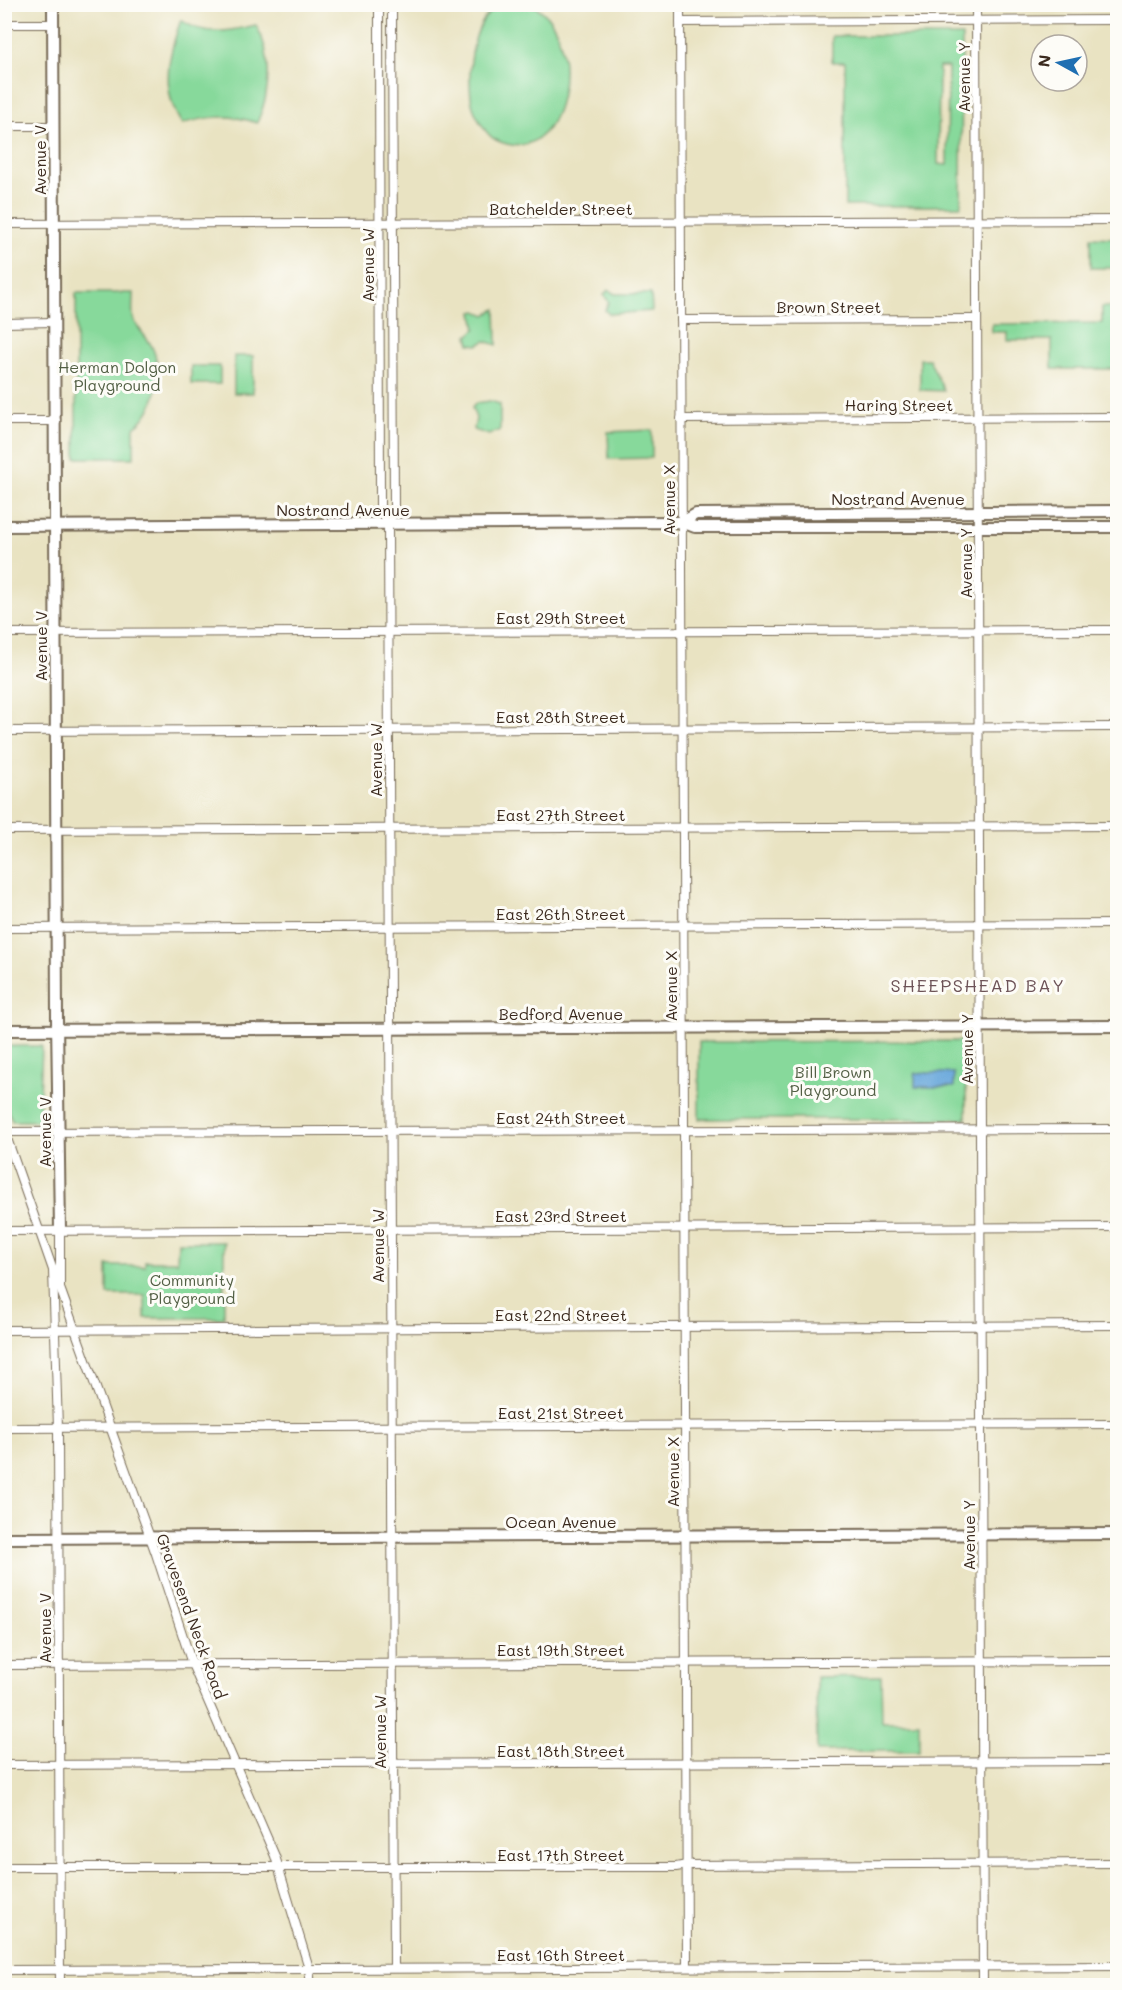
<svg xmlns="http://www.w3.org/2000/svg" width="1122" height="1990" font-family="Mali,sans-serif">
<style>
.green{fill:#87d99b;stroke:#61825c;stroke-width:1.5;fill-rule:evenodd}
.water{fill:#6aa9dc;stroke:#526a7d;stroke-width:1.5}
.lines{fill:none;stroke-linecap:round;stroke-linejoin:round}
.street-casing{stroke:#786b57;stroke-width:10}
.secondary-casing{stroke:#786b57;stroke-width:14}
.street{stroke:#fff;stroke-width:8}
.secondary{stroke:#fff;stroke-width:10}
.labels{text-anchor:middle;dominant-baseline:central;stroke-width:6;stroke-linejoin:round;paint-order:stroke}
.street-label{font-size:16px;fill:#3b2a1e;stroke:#fdfcf7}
.park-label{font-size:16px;fill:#525f44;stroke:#fdfcf7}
.neighbourhood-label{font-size:18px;letter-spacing:1.5px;fill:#6d5357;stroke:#fdfcf7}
</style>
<rect width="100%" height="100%" fill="#fdfcf7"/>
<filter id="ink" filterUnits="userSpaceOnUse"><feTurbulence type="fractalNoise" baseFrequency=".0167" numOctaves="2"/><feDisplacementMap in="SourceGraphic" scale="12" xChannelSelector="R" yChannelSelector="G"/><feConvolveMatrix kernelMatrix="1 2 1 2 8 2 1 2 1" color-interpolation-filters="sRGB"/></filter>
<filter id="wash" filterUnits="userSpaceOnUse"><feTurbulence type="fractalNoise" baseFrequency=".008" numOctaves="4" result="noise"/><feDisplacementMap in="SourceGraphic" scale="24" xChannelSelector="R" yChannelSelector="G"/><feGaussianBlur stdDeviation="1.35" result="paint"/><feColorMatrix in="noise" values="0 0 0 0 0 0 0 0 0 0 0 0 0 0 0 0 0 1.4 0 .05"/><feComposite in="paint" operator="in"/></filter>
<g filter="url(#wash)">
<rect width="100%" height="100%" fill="#e9e3c2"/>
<!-- green -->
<g class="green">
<path d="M502,5C511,4 526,2 534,6C587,33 567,174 496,140C485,135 472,110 471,98C468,71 471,15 502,5Z"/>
<path d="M181,20C204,37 231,31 256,25C273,55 271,92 257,123C231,114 208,116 182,124C160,90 168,56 181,20Z"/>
<path d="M832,36H962L961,206H845V62H832ZM939,67H948L947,165L938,164Z"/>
<path d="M1091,237L1117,238V268H1091Z"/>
<path d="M608,290L615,294H651L652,311L609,314L605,310L609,302L604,295Z"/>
<path d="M76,293H133C133,300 132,310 133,317C135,326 146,336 151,345C164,370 158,411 134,427V458H76Z"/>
<path d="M1102,307H1117V369H1052V340H1007V332H992V324L1102,323Z"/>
<path d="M496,309L497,345L485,341L478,345L470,344L468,336L476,329L473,312L477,311L486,315Z"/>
<rect x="234" y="356" width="19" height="37"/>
<path d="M920,359H929L944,391L920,390Z"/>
<rect x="191" y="366" width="29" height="18"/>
<path d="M490,401L500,404V430L489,435L474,430L476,418L472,408L476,403Z"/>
<path d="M652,430V458L609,459L608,432Z"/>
<path d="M966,1041V1119H699V1042Z"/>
<path d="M4,1046H42L39,1121H12L5,1101Z"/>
<path d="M178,1242H224V1318H145V1295H108V1266H145V1261H177Z"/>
<path d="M881,1676L882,1722H919V1751H817L816,1677Z"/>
</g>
<!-- water -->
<rect class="water" x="915" y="1073" width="39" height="14"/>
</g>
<g filter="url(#ink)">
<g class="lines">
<!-- street casing -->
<g class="street-casing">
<g id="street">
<path d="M379,4L380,510L388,523"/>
<path d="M392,4L394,510L388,523L394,1968"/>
<path d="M680,4L687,1967"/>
<path d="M976,4L983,1986"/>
<path d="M680,22L1118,20"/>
<path d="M4,24H54"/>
<path d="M4,126H54"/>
<path d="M4,224L1118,220"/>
<path d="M681,320L977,319"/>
<path d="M4,323L55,322"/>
<path d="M681,419L1118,417"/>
<path d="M4,421H56"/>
<path d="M4,633L1118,630"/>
<path d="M4,731L1118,727"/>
<path d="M4,830L1118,826"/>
<path d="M4,928L1118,924"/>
<path d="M4,1130L53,1270L58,1428L60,1986"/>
<path d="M4,1132L1118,1129"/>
<path d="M60,1230V1288L156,1554L192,1664L275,1856L309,1968L311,1986"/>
<path d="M4,1231L1118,1227"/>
<path d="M4,1330L1118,1325"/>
<path d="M4,1428L1118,1424"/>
<path d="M4,1665L1118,1661"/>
<path d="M4,1765L1118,1761"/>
<path d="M4,1867H676L687,1865L1118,1863"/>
<path d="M4,1970L1118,1966"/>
</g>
</g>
<!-- secondary casing -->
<g class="secondary-casing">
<g id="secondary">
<path d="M53,4L57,1020L60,1230"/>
<path d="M682,522L696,514L1118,511"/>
<path d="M4,526L682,522L695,527H1118"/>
<path d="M4,1030L1118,1026"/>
<path d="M4,1538L1118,1534"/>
</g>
</g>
<!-- street -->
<use href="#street" class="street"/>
<!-- secondary -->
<use href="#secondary" class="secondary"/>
</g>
</g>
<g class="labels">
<!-- street labels -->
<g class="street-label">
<text transform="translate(963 77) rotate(-90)">Avenue Y</text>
<text transform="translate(39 160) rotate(-90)">Avenue V</text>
<text x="561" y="208">Batchelder Street</text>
<text transform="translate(367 265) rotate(-90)">Avenue W</text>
<text x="829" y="306">Brown Street</text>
<text x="899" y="404">Haring Street</text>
<text x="898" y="498">Nostrand Avenue</text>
<text transform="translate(668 500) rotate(-90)">Avenue X</text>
<text x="343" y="509">Nostrand Avenue</text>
<text transform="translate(965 563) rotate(-90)">Avenue Y</text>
<text x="561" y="617">East 29th Street</text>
<text transform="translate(40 646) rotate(-90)">Avenue V</text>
<text x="561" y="716">East 28th Street</text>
<text transform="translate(375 760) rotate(-90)">Avenue W</text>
<text x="561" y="814">East 27th Street</text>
<text x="561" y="913">East 26th Street</text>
<text transform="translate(670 986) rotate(-90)">Avenue X</text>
<text x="561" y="1013">Bedford Avenue</text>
<text transform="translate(966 1049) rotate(-90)">Avenue Y</text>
<text x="561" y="1117">East 24th Street</text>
<text transform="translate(44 1132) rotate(-90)">Avenue V</text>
<text x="561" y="1215">East 23rd Street</text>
<text transform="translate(377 1246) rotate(-90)">Avenue W</text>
<text x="561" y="1314">East 22nd Street</text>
<text x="561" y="1412">East 21st Street</text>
<text transform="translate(672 1472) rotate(-90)">Avenue X</text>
<text x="561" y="1521">Ocean Avenue</text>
<text transform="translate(968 1535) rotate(-90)">Avenue Y</text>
<text transform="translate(192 1616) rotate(70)">Gravesend Neck Road</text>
<text transform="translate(44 1628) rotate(-90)">Avenue V</text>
<text x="561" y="1649">East 19th Street</text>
<text transform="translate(379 1732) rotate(-90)">Avenue W</text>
<text x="561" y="1750">East 18th Street</text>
<text x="561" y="1854">East 17th Street</text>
<text x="561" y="1954">East 16th Street</text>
</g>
<!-- park labels -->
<g class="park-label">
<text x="117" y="366">Herman Dolgon<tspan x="117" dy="18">Playground</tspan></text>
<text x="833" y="1071">Bill Brown<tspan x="833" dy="18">Playground</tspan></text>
<text x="192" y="1279">Community<tspan x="192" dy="18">Playground</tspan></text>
</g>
<!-- neighbourhood labels -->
<g class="neighbourhood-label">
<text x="978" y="985">SHEEPSHEAD BAY</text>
</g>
</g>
<!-- margin -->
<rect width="1122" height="1990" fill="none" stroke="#fdfcf7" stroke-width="24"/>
<!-- north arrow -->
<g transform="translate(1059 63) rotate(278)"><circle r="28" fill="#fdfcf7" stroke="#afa8a0" stroke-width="1.5"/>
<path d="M0-4.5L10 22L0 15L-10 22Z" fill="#1f6fb2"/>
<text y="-9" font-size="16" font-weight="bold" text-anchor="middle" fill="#3b2a1e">N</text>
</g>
</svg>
